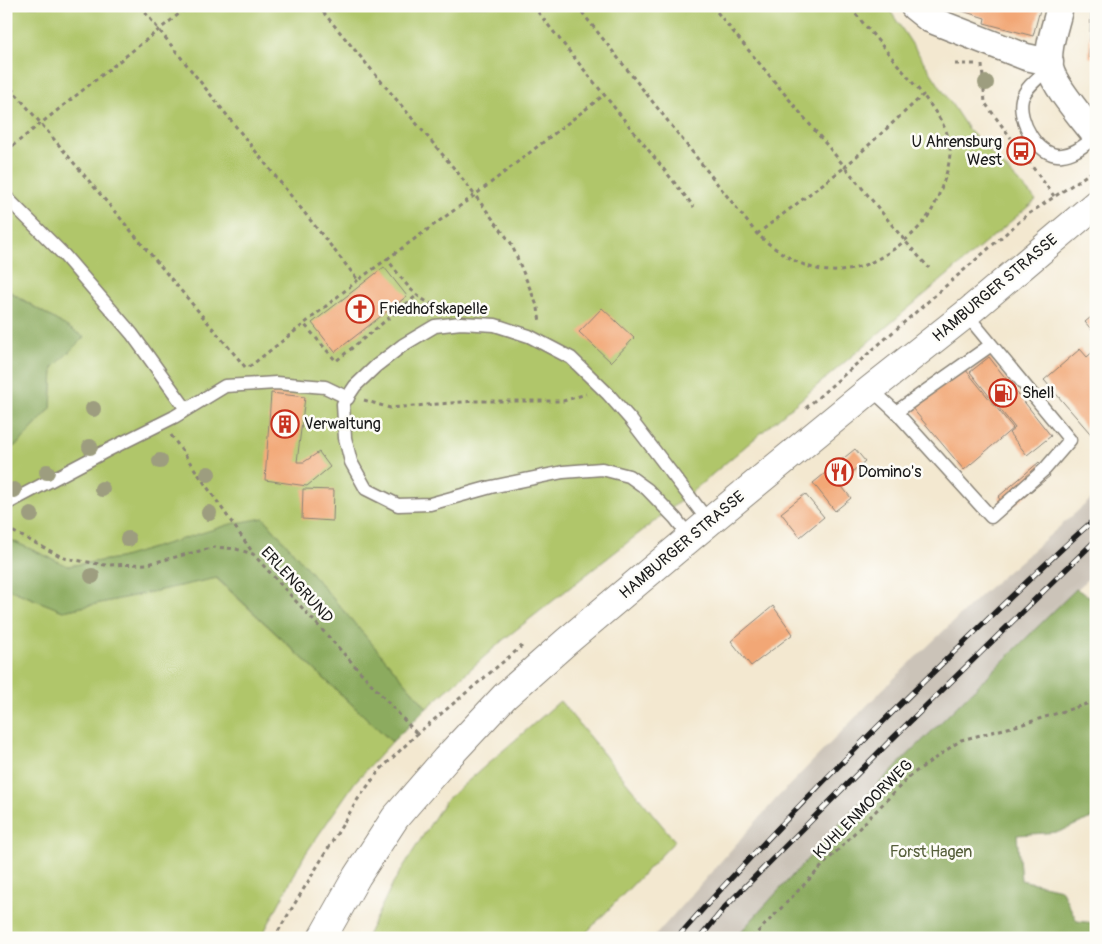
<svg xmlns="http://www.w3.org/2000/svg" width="1102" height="944" font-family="Pangolin,sans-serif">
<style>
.industrial{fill:#cbc3b8}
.green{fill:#b0c66b;stroke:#667144}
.forest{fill:#8cab5f;stroke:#54643e}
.building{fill:#f2a776}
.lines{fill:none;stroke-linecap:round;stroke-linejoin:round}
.service-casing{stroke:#888276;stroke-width:15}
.minor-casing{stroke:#888276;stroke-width:29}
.primary-casing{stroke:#888276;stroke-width:30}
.path{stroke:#888276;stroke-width:3;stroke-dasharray:4 4;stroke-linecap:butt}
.service{stroke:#fff;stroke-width:12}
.minor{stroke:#fff;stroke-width:26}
.primary{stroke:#fff;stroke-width:28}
.rail-casing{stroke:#1c1c1c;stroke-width:5.5}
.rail{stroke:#fdfcf7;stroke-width:4;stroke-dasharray:11;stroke-linecap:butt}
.tree{fill:#9d9d7f}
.labels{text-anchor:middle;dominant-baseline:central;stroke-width:5;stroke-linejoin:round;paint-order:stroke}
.poi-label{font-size:16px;fill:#1c1c1c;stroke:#fdfcf7;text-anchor:start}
.street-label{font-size:16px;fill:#1c1c1c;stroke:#fdfcf7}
.park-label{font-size:16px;fill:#57603c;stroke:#fdfcf7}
</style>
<rect width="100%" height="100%" fill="#fdfcf7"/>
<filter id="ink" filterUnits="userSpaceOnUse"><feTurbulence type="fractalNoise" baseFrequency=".02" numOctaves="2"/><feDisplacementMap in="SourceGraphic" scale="10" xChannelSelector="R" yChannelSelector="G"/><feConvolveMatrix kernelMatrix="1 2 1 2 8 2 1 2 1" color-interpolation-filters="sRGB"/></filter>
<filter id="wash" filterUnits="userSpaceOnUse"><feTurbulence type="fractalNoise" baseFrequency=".0096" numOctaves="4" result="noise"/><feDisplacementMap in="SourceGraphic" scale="20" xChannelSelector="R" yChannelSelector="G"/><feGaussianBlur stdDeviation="1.12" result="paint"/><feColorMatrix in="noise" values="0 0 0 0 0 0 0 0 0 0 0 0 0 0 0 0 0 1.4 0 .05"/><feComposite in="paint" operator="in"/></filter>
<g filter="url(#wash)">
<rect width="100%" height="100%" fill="#f3e8d0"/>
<!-- industrial -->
<path class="industrial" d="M1096,495V571L859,803L735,938H653L776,799L882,690L982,594Z"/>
<!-- green -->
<g class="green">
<path d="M6,6H887L968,129L1036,200L688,495L503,640L427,708L264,518L120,558L68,566L6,538V452L20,442L51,408L53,368L83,337L6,289Z"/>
<path d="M216,578L392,742L355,782L304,856L261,938H6V588L63,611Z"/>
<path d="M560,701L675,841L581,938H366L393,883L445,801Z"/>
</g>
<!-- forest -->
<g class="forest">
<path d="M6,290L84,337L53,368L51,408L20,442L6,452Z"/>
<path d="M264,518L427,708L392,742L217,578L63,611L6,588V538L68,566L120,558L231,524Z"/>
<path d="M1076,589L1096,600V816L1059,832L1017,835L1021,880L1061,889L1077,921L1096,923V938H735L859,803Z"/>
</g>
<g id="blocks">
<!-- building -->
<g class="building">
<path d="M946,6H1041L1033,36L984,23L985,18Z"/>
<path d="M1091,11L1096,12V59L1089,57Z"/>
<path d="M384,267L407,296L335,352L312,323Z"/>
<path d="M602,308L634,338L611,362L579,332Z"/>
<path d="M1096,313V335L1085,322Z"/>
<path d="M1080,349L1087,357L1096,349V440L1044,380Z"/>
<path d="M989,357L1051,436L1027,455L1009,433L1015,428L970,372Z"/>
<path d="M965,369L1013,428L964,470L907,402Z"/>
<path d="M271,393L305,397L297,462H304L319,452L330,467L307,486L265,480Z"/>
<path d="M855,449L865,461L839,483L851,498L835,511L813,483Z"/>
<path d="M1039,462L1050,476L1008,510L998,497Z"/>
<path d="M303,489L334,490L333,521L302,519Z"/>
<path d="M805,494L824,517L800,537L781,513Z"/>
<path d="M773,606L793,634L751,666L731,641Z"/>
</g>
</g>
</g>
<g filter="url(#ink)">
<use href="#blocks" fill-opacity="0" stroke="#888276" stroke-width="1"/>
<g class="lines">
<!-- service casing -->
<g class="service-casing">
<g id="service">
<path d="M1050,67C1041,76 1026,86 1022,99C1017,120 1038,158 1062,155C1075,154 1085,144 1096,137"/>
<path d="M6,197L64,255L132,334L186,409"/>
<path d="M871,389L896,412L991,517L1045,469L1070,440L966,314"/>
<path d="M896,412L991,345"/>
<path d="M6,504L106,451L174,417L225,386L276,383L325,387L348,398"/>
<path d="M690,537L675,518L647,489L629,476L602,469L563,472L491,487L430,504L398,505L366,489L351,462L345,438L343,404L355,386L376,366L403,345L435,326L461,323L495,325L529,336L571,358L608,394L631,420L709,522"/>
</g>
</g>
<!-- minor casing -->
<g class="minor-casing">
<g id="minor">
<path d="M1060,6C1056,25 1046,49 1050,68C1054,86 1083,119 1096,136"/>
<path d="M914,7L929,19L1026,57L1050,62"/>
</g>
</g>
<!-- primary casing -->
<g class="primary-casing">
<path id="primary" d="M322,938L357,876L395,818L446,759L505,696L566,642L709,522L871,389L966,314L1096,204"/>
</g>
<!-- path -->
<g class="path">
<path d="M140,6L358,280L387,259C403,279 418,307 446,306"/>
<path d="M318,6L458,173L511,243L538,308L540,323"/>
<path d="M533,6L694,207"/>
<path d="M577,6L757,234C779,253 807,273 839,271C871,270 916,238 932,210C936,203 939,194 942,186C947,173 951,159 950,145C947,126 934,110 923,95"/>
<path d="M712,6L845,167L923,95L849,6"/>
<path d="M955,64H976"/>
<path d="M982,65L985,103L1011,138"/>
<path d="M6,82L246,368"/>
<path d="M6,151L189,6"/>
<path d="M1028,161L1054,196"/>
<path d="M757,234L845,167L905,241L929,268"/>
<path d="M387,259L475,195L604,95"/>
<path d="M358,280L304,324L336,361L416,296"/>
<path d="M249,367L304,324"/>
<path d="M364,400L390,408L475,401H563L586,394"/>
<path d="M806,408L1027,215L1096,169"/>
<path d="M171,435L253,553"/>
<path d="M6,528L64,558L105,565L148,564L215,547L236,549L253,554L417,734"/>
<path d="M274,938L358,799L379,771L417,734L522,646"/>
<path d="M752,938L911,775L961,740L1023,724L1096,701"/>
</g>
<!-- service -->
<use href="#service" class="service"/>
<!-- minor -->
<use href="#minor" class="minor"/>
<!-- primary -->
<use href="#primary" class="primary"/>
<!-- rail casing -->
<g class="rail-casing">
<g id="rail">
<path d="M677,938C765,838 860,743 956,650C1002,606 1048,560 1096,518"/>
<path d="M700,938L725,907L891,740L1096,540"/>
</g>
</g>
<!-- rail -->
<use href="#rail" class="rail"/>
</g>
<!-- trees -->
<g class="tree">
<circle cx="986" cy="83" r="8"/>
<circle cx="93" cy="409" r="8"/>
<circle cx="90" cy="447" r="8"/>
<circle cx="160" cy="461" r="8"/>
<circle cx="47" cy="472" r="8"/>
<circle cx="208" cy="474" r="8"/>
<circle cx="102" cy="489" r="8"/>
<circle cx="14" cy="490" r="8"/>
<circle cx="209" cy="513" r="8"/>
<circle cx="31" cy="515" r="8"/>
<circle cx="128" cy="539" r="8"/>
<circle cx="92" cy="576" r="8"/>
</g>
</g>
<!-- icons -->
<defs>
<g id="bus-ring" transform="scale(1.4375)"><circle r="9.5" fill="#fdfcf7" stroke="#c8321e" stroke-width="1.5"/><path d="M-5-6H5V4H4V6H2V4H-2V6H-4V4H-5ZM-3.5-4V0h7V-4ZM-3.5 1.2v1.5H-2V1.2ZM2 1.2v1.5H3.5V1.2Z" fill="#c8321e"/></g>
<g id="church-ring" transform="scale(1.4375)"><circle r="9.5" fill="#fdfcf7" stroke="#c8321e" stroke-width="1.5"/><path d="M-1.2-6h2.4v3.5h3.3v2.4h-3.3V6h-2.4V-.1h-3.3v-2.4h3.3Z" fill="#c8321e"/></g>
<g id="fuel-ring" transform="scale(1.4375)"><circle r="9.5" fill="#fdfcf7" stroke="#c8321e" stroke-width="1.5"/><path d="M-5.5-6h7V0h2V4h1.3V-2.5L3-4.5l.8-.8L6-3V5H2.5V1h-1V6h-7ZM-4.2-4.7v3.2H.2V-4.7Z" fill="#c8321e"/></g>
<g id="building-ring" transform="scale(1.4375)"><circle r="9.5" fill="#fdfcf7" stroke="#c8321e" stroke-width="1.5"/><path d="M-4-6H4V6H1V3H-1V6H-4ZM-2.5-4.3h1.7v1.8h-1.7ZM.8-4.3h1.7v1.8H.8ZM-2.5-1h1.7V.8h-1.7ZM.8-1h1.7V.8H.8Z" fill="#c8321e"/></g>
<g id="restaurant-ring" transform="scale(1.4375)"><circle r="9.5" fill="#fdfcf7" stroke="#c8321e" stroke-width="1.5"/><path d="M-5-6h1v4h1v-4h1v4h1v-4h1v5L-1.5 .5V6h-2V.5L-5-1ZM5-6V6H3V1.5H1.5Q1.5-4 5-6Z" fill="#c8321e"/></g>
</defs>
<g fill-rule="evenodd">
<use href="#bus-ring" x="1021" y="151"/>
<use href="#church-ring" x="360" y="309"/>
<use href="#fuel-ring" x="1003" y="393"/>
<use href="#building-ring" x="285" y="424"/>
<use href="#restaurant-ring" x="839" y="472"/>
</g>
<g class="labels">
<!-- poi labels -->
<g class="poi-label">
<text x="1002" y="142" text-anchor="end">U Ahrensburg<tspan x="1002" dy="18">West</tspan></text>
<text x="379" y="309">Friedhofskapelle</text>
<text x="1022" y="393">Shell</text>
<text x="304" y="424">Verwaltung</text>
<text x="858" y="472">Domino's</text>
</g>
<!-- street labels -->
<g class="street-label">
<text transform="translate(995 288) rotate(-40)">HAMBURGER STRASSE</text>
<text transform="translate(682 545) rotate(-40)">HAMBURGER STRASSE</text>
<text transform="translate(297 585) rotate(47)">ERLENGRUND</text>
<text transform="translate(863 809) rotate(-45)">KUHLENMOORWEG</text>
</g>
<!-- park labels -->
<g class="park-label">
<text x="931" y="852">Forst Hagen</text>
</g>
</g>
<!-- margin -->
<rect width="1102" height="944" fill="none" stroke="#fdfcf7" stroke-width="25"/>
</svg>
